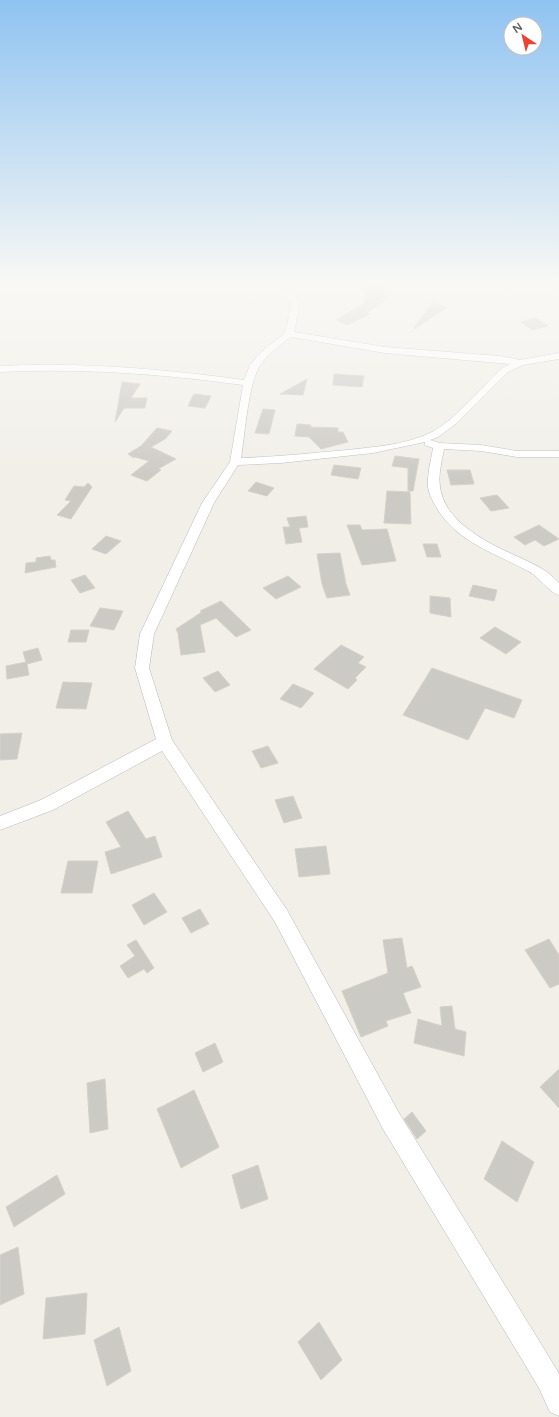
<svg xmlns="http://www.w3.org/2000/svg" width="559" height="1417" font-family="'Varela Round',sans-serif">
<style>
.building{fill:#cccac5;stroke:#d6d1c6}
.lines{fill:none;stroke-linecap:round;stroke-linejoin:round}
.minor-casing{stroke:#b5b8bc;stroke-width:1}
.minor{fill:#fff;fill-rule:evenodd}
</style>
<rect width="100%" height="100%" fill="#f1efe8"/>
<!-- building -->
<g class="building">
<path d="M365,282H384V294L388,299L366,313L370,314L347,325L336,320L368,301H365Z"/>
<path d="M432,303L447,307L415,329L414,328Z"/>
<path d="M535,318L548,326L532,330L521,322Z"/>
<path d="M334,374L364,376L362,387L333,385Z"/>
<path d="M307,379L303,395L280,394Z"/>
<path d="M122,382L140,384L131,398H147L145,408H124L115,422Z"/>
<path d="M194,394L211,396L205,408L188,406Z"/>
<path d="M263,409L275,410L269,434L255,433Z"/>
<path d="M297,424L311,425L310,427L338,428V432H343L348,442L321,449L309,437L295,436Z"/>
<path d="M157,428L172,431L165,439L151,447L176,459L158,469L161,470L147,481L131,475L149,461L135,457L134,458L128,454L141,446Z"/>
<path d="M395,456L419,459L413,491H408V468L392,466Z"/>
<path d="M334,465L361,468L358,479L331,475Z"/>
<path d="M447,470H470L474,484L451,485Z"/>
<path d="M256,482L274,488L267,496L248,491Z"/>
<path d="M88,483L92,487L71,519L57,515L71,501L65,500L74,486L84,487Z"/>
<path d="M387,491L410,492L411,524L384,523Z"/>
<path d="M497,495L509,508L491,511L480,498Z"/>
<path d="M306,516L308,527L299,528L302,542L286,544L283,527H290L287,518Z"/>
<path d="M347,525H360L362,530L387,529L396,561L362,565Z"/>
<path d="M539,525L559,539L544,546L535,540L525,545L514,537Z"/>
<path d="M106,536L121,541L106,554L92,549Z"/>
<path d="M423,544H437L441,557H427Z"/>
<path d="M340,553L346,584L350,595L327,598L322,584L317,554Z"/>
<path d="M50,556L51,560H55L56,567L25,573L26,563L36,562V558Z"/>
<path d="M85,575L95,588L80,593L71,580Z"/>
<path d="M288,576L301,587L276,599L263,588Z"/>
<path d="M473,585L497,590L494,601L469,596Z"/>
<path d="M430,596L450,598L451,617L430,613Z"/>
<path d="M221,601L251,630L236,637L216,618L200,625L205,652L181,655L178,633L176,629L202,612L200,611Z"/>
<path d="M100,608L123,611L114,630L90,626Z"/>
<path d="M495,627L521,642L506,654L480,638Z"/>
<path d="M71,630H89L86,642H68Z"/>
<path d="M341,645L364,657L358,663L366,667L355,678L357,680L348,689L314,669Z"/>
<path d="M38,648L42,660L27,664L29,675L7,679L6,666L26,662L23,652Z"/>
<path d="M432,668L522,700L514,718L485,708L468,740L403,715Z"/>
<path d="M218,671L230,685L215,692L203,678Z"/>
<path d="M63,682L92,683L86,709L56,708Z"/>
<path d="M293,684L314,693L301,708L280,699Z"/>
<path d="M22,733L17,759L0,760V734Z"/>
<path d="M268,746L278,763L261,768L252,751Z"/>
<path d="M293,796L302,818L284,823L275,800Z"/>
<path d="M128,811L146,839L155,836L162,857L111,874L105,852L121,847L106,822Z"/>
<path d="M326,846L330,874L299,877L295,849Z"/>
<path d="M68,861H98L92,893H61Z"/>
<path d="M154,893L167,912L144,925L132,905Z"/>
<path d="M200,909L209,924L191,933L182,918Z"/>
<path d="M402,938L407,968L412,966L421,987L403,993L411,1013L386,1021L388,1026L361,1037L342,991L388,973L383,940Z"/>
<path d="M549,939L559,955V984L550,988L525,950Z"/>
<path d="M136,940L154,968L147,973L144,969L128,978L120,966L135,956L127,945Z"/>
<path d="M452,1006L455,1029L466,1032L464,1056L414,1043L418,1019L442,1026L440,1007Z"/>
<path d="M215,1043L223,1062L203,1072L195,1053Z"/>
<path d="M559,1069V1108L540,1087Z"/>
<path d="M105,1079L108,1129L90,1133L87,1083Z"/>
<path d="M194,1090L219,1147L181,1168L157,1109Z"/>
<path d="M412,1112L426,1131L417,1139L404,1119Z"/>
<path d="M502,1141L534,1162L517,1202L484,1179Z"/>
<path d="M258,1165L268,1199L241,1209L232,1175Z"/>
<path d="M57,1175L65,1194L14,1227L6,1207Z"/>
<path d="M18,1247L24,1294L0,1305V1255Z"/>
<path d="M87,1293L85,1334L43,1339L46,1298Z"/>
<path d="M319,1322L342,1360L321,1380L298,1342Z"/>
<path d="M119,1327L131,1371L107,1386L94,1340Z"/>
</g>
<g class="lines">
<!-- minor casing -->
<g class="minor-casing">
<path id="minor" d="M268,282C282,282 292,292 300,303L294,332L385,347L500,356L520,360L559,353V359L523,365L508,372L457,423L438,437L430,440L440,443L481,445L517,451H559V457H517L481,451L444,449C442,461 438,474 440,486C443,519 483,541 510,553C528,562 545,567 559,583V595C549,593 539,576 528,571C495,553 459,543 438,510C434,503 429,495 428,487C427,474 431,461 433,448L425,445V442L373,453L281,463L238,465L214,503L154,634L149,668L172,740L287,910L399,1113L557,1370L559,1374V1416L550,1412L539,1388L383,1129L275,922L162,751L53,810L0,830V816L41,800L156,739L135,668L140,634L202,503L230,462L243,385C162,374 82,368 0,372V366C82,362 163,369 244,380L250,365L261,352L285,333L292,303ZM291,337L385,353L510,364L502,368C482,387 453,422 430,433C405,445 373,447 347,450C311,453 277,457 241,458C245,435 248,382 261,364C269,353 280,345 291,337Z"/>
</g>
<!-- minor -->
<use href="#minor" class="minor"/>
</g>
<!-- sky -->
<linearGradient id="sky" x2="0" y2="1"><stop stop-color="#8fc3f1"/><stop offset="0.59" stop-color="#f9f8f5"/><stop offset="1" stop-color="#f9f8f5" stop-opacity="0"/></linearGradient>
<rect width="559" height="480" fill="url(#sky)"/>
<!-- north arrow -->
<g transform="translate(523 36) rotate(325)"><circle r="19" fill="#ffffff" stroke="#bfc1c3"/>
<path d="M0-3L7 15L0 10L-7 15Z" fill="#ea4335"/>
<text y="-6" font-size="11" font-weight="bold" text-anchor="middle" fill="#5f6368">N</text>
</g>
</svg>
